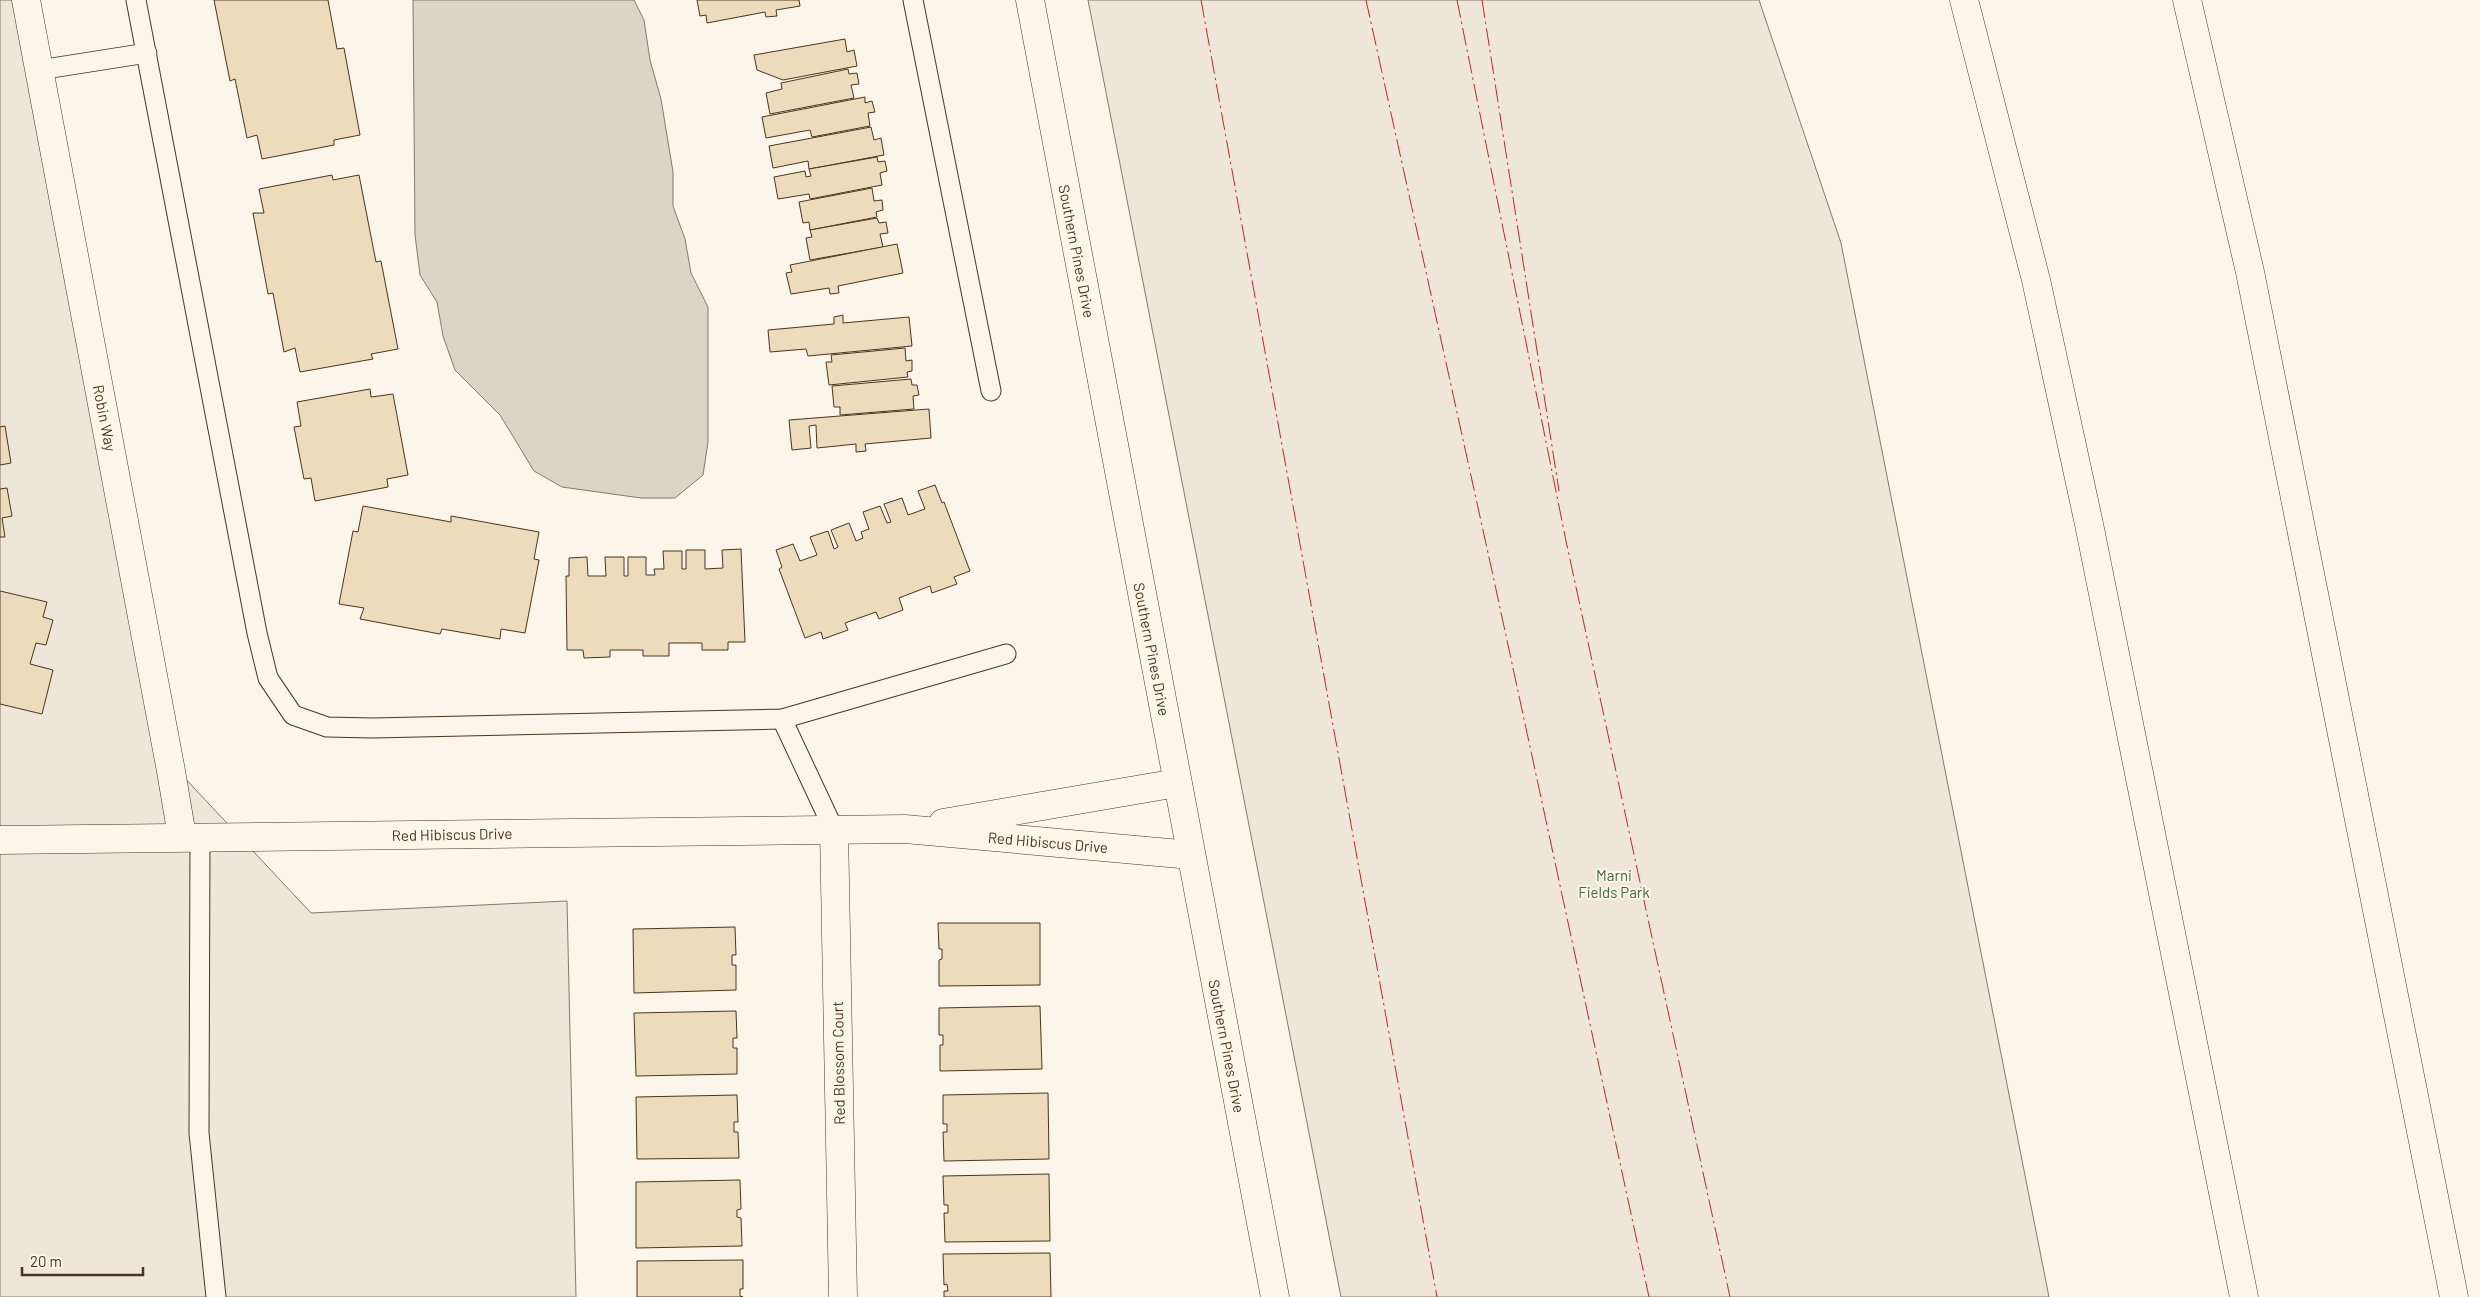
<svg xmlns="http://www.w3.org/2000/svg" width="2480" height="1297" font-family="Barlow,sans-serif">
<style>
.green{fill:#ede6d9;stroke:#887966}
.water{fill:#dcd4c6;stroke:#887966}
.building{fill:#ecdcbc;stroke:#4a3520}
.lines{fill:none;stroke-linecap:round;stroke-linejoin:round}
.lane-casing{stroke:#4a3520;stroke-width:21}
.street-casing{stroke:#4a3520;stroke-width:29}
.highway-casing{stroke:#4a3520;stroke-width:29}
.lane{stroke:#fbf6e9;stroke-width:19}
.street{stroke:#fbf6e9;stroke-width:28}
.highway{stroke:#fbf6e9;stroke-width:28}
.power{stroke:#c62828;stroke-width:1;stroke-dasharray:18 4 2.5 4;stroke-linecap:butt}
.labels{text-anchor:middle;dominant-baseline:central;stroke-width:4;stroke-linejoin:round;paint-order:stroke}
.street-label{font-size:15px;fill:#4a3520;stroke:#fbf6e9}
.park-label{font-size:15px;fill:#436837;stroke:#fbf6e9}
</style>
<rect width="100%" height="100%" fill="#fbf6e9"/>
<!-- green -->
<g class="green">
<path d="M0,0H35L166,758L311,913L567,901L576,1297H0Z"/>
<path d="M1088,0H1759L1841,243L2049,1297H1341Z"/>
</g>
<!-- water -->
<path class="water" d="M413,0H634L644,20L650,60L661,99L673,172V206L685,239L691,273L708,307V442L703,475L675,498H641L562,487L534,471L500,415L455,370L443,336L437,302L420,275L415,235Z"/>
<!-- building -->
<g class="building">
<path d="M214,0H328L337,49L344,48L360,135L334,140V145L262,159L257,135L247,138L235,79L230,81Z"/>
<path d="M697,0H799L800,6L776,10L777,16L766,17L765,12L707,23L706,15L700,16Z"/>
<path d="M845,39L847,52L854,50L857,66L783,80L757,70L754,55Z"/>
<path d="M848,69L849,74L857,73L859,84L851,85L854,98L770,114L766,93L782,89L781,83Z"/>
<path d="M865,97V103L872,101L875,112L868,113L870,126L812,137L810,130L766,138L762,117Z"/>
<path d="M871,127L874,140L881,138L884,155L809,169L808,161L773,168L769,146Z"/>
<path d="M877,157L878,162L885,161L887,171L880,173L882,185L810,199L809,194L778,199L774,177L805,171L806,177L811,176L809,169Z"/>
<path d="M332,175L333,180L359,175L376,262L381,261L398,349L371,354L373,359L300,372L295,348L284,352L273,293L268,294L253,213H264L259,189Z"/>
<path d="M872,188L874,201L882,200L883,210L876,212L877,217L810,230L809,222L803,223L799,202Z"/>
<path d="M877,218L879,223L886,222L888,233L880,234L883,247L810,260L806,238L812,237L810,230Z"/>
<path d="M897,244L903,273L838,286L839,293L830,294L829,288L791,294L786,273L792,272L790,265Z"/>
<path d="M843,315V323L909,317L912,346L808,356L806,349L770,352L768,330L834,324V317Z"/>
<path d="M905,348L906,361L912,360V371L907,372L908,377L829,385L826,362H832L831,355Z"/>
<path d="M911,379L912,385H917L919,395L913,396L914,409L840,415V407H834L832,386Z"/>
<path d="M370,389L371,397L393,394L408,475L387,479L388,487L315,501L311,478L304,479L294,427L301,426L297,402Z"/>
<path d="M929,409L931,438L865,444L866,451L856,452V444L817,448L816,425L809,426L811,448L792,450L789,420Z"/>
<path d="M5,426L11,463L0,465V427Z"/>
<path d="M935,485L942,503L944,502L970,571L954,577L957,584L932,593L930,586L899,598L903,610L879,619L876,612L845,623L848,630L823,639L821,632L805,638L779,569L782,567L776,550L793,544L800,561L817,555L810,537L828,531L834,549L838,547L831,530L849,523L856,541L863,538L861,532L869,529L863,512L880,506L887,523L891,522L884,504L902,498L908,515L925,509L918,491Z"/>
<path d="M7,488L12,516L2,518L5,537H0V489Z"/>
<path d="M363,506L451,522V516L539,532L534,559L539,560L525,633L501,629L500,639L442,629L440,634L360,619L364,608L339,604L353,531L358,532Z"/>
<path d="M741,549L745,642H728V650H702V643H669V656H643V650H610V657L584,658L583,650H567L566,576H569V558L587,557L588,576H606L605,557H624V576H628V557H646V575H655L654,569H664L663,551H682V569H686V550H705V569L723,568L722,550Z"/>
<path d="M0,591L47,602L43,617L53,620L46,645L36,643L30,664L53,670L42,714L0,704Z"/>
<path d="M938,923H1040V985L939,986V960L942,959V949H939Z"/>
<path d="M735,927L736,955H732V965H736V990L634,993L633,929Z"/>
<path d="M1040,1006L1042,1069L940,1071V1045H943V1035H939V1008Z"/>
<path d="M736,1011L737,1038H733V1048H737V1074L636,1076L634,1013Z"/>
<path d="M1048,1093L1049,1159L944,1161L943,1132H947V1124H943V1095Z"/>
<path d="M737,1095L738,1122H734V1132H738L739,1158L637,1159L636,1097Z"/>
<path d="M1049,1174L1050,1241L945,1242L944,1213H948V1205H944L943,1176Z"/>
<path d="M740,1180L741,1209L737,1210V1217L741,1218L742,1246L636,1248V1182Z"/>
<path d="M1050,1253L1051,1297H944V1291H948L947,1284L944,1285L943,1254Z"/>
<path d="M743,1260V1289H740V1296L743,1297H637V1261Z"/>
</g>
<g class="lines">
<!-- lane casing -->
<g class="lane-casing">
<g id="lane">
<path d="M136,0L257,633L268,678L293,715L327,727L373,728L782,719L1006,654"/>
<path d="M913,0L991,391"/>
<path d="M39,70L147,53"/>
<path d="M782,719L834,830"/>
<path d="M200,836L199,1133L216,1297"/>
</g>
</g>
<!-- street casing -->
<g class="street-casing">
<g id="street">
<path d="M26,0L171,771L182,836"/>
<path d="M1030,0L1275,1297"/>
<path d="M943,823L1177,783"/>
<path d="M834,830L843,1297"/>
<path d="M0,840L905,829L1191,855"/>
</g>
</g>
<!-- highway casing -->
<g class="highway-casing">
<g id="highway">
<path d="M1964,0L2036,280L2089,524L2244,1297"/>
<path d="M2187,0L2250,272L2454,1297"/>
</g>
</g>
<!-- lane -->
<use href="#lane" class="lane"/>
<!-- street -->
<use href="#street" class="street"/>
<!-- highway -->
<use href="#highway" class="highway"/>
<!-- power -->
<g class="power">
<path d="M1201,0L1437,1297"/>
<path d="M1366,0L1492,571L1649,1297"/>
<path d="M1457,0L1566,541L1730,1297"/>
<path d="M1482,0L1559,491"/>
</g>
</g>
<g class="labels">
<!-- street labels -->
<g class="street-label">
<text transform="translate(1077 251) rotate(79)">Southern Pines Drive</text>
<text transform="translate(105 418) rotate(79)">Robin Way</text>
<text transform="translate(1152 649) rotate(79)">Southern Pines Drive</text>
<text transform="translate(452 834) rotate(-1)">Red Hibiscus Drive</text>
<text transform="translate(1048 842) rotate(5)">Red Hibiscus Drive</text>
<text transform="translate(1227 1046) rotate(79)">Southern Pines Drive</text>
<text transform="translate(838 1063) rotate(-91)">Red Blossom Court</text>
</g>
<!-- park labels -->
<g class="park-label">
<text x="1614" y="875">Marni<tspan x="1614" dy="17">Fields Park</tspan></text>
</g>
</g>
<!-- scale -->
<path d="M22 1267v8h121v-8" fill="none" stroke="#4a3520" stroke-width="2.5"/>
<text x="30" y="1267" font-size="15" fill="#4a3520" stroke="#fbf6e9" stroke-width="4" paint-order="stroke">20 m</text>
</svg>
